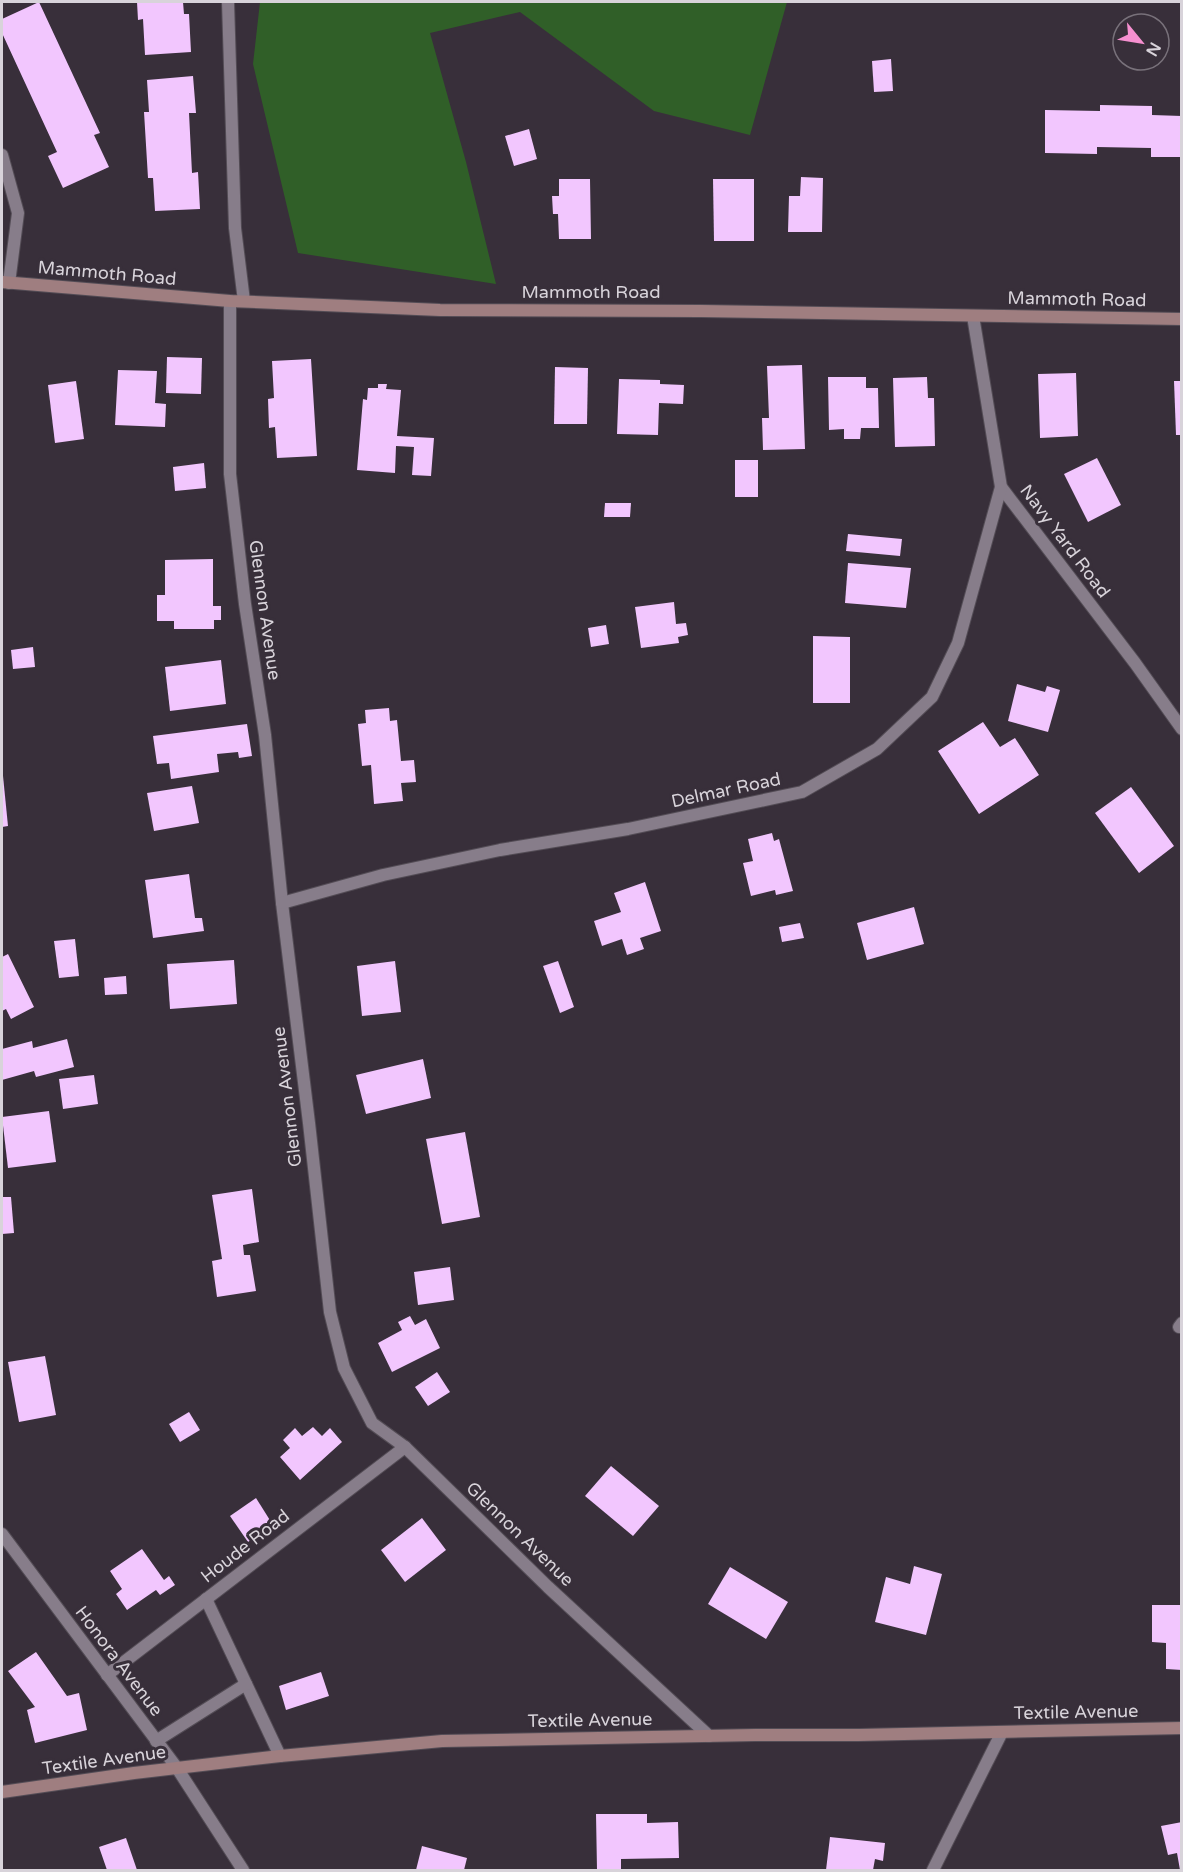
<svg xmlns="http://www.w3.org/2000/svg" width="1183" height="1872" font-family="'Varela Round',sans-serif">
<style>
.green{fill:#305f28}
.building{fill:#f2c6fe}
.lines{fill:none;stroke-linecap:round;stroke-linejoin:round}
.service-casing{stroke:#534c55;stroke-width:14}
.minor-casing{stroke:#534c55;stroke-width:14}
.secondary-casing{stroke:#534c55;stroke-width:14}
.service{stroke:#877d8a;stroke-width:12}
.minor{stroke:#877d8a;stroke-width:12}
.secondary{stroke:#9f7e80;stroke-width:12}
.labels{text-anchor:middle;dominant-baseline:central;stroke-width:6;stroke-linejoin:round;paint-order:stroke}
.street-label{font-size:18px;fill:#d8d3da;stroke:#382f3a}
</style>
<rect width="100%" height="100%" fill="#382f3a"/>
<!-- green -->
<path class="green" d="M260,2H787L750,135L654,111L520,12L430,33L466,162L496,284L298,253L253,64Z"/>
<!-- building -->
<g class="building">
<path d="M39,2L100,133L94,135L109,167L63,188L48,156L57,152L2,33V19Z"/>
<path d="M137,2H183L184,14H189L191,52L145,55L143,19L138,20Z"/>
<path d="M891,59L893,91L874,92L872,61Z"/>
<path d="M193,76L196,113H189L192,173L198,172L200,209L155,211L153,178H148L144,112H149L147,80Z"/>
<path d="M1100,105L1152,106V115L1182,116V157H1151V148L1097,147V154L1045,153V110L1100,111Z"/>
<path d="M529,129L537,159L514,166L505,136Z"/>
<path d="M801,177L823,178L822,232H788L789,196H800Z"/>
<path d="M559,179H590L591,239H559L558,214H553L552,196H559Z"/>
<path d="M713,179H754V241H714Z"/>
<path d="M167,357L202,358L201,394L166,393Z"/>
<path d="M311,359L317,456L277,458L275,427L269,428L268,399L274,398L272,361Z"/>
<path d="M802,365L805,449L763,450L762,418H769L767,366Z"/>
<path d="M555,367L588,368L587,424H554Z"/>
<path d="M118,370L157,371L155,403L166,404L165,427L115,425Z"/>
<path d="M1076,373L1078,436L1040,438L1038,374Z"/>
<path d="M828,377H866V388H878L879,428H861L860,439H844V429L829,430Z"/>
<path d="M927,377L928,398H934L935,446L895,447L893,378Z"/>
<path d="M619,379L660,380V384L684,385L683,404L659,403L658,435L617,434Z"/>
<path d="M76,381L84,439L55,443L48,385Z"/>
<path d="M1174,381H1182V435H1176Z"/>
<path d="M378,384H387L386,389L401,390L397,436L434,438L431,476L412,475L414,447L396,446L395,473L357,470L363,399L367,400L368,388H378Z"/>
<path d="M1097,458L1121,505L1088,522L1064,474Z"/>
<rect x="735" y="460" width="23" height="37"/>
<path d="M204,463L206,488L175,491L173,467Z"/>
<path d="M605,503H631L630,517H604Z"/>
<path d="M848,534L902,539L900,556L846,551Z"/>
<path d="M213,559V606H221V620H214V629H174V621H157V595H165V560Z"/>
<path d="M848,563L911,568L906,608L845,603Z"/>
<path d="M674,602L676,624L686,623L688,635L678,637L679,643L641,648L635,607Z"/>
<path d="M606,625L609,644L591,647L588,628Z"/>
<path d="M813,636L850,637V703H813Z"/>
<path d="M33,647L35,667L13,669L11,650Z"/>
<path d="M221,660L226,704L170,711L165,667Z"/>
<path d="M1017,684L1045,692L1047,686L1060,690L1048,732L1008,721Z"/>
<path d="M389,708L390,721L397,720L401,761L414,760L416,782L401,783L403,801L374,804L371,765L362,766L358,724L366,723L365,710Z"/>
<path d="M983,722L1000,747L1015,738L1039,775L979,814L938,751Z"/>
<path d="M247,724L252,756L239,758L238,752L217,754L219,772L171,779L169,763L157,764L153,736Z"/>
<path d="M2,776H3L8,826L2,827Z"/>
<path d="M192,786L199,823L154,831L147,793Z"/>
<path d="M1131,787L1174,846L1139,873L1095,813Z"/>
<path d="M772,833L774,841L779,839L793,891L776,895L775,890L751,896L743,863L753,861L748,839Z"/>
<path d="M189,874L195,918H202L204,931L153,938L145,880Z"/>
<path d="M645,882L661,931L640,938L644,949L627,955L622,939L602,946L594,921L621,912L614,893Z"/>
<path d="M914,907L924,944L867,960L857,923Z"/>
<path d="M800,923L804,938L782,942L779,927Z"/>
<path d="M75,939L79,976L59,978L54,941Z"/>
<path d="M8,954L34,1007L11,1019L6,1009L2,1011V957Z"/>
<path d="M234,960L237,1004L170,1009L167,964Z"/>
<path d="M395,961L401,1012L362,1016L357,966Z"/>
<path d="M558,961L574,1007L560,1013L543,966Z"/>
<path d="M126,976L127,994L105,995L104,978Z"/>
<path d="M67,1039L74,1067L36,1077L34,1071L2,1080V1049L32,1041L33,1048Z"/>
<path d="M423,1059L431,1098L366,1114L356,1075Z"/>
<path d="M94,1075L98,1104L63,1109L59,1079Z"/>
<path d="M49,1111L56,1162L8,1168L2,1117Z"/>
<path d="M465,1132L480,1217L442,1224L426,1139Z"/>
<path d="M252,1189L259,1242L243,1245L244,1255H250L256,1291L217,1297L212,1261L222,1259L212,1195Z"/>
<path d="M2,1197H11L14,1233L2,1234Z"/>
<path d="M450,1267L454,1300L418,1305L414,1272Z"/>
<path d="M410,1316L415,1325L426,1319L440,1348L392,1372L378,1343L402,1330L398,1322Z"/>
<path d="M45,1356L56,1415L19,1422L8,1362Z"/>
<path d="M437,1372L450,1392L428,1406L415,1387Z"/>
<path d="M189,1412L200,1430L180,1442L169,1424Z"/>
<path d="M313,1427L322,1436L330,1428L342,1442L300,1480L280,1457L290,1448L283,1440L295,1428L302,1436Z"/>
<path d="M611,1466L659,1506L633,1536L585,1496Z"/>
<path d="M256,1498L273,1525L248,1542L230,1516Z"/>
<path d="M422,1518L446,1550L405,1582L381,1550Z"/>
<path d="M142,1549L164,1580L169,1576L175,1585L160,1595L156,1590L127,1610L116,1594L122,1589L110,1571Z"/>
<path d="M914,1566L942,1574L926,1635L875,1622L886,1577L910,1584Z"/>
<path d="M730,1567L788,1602L766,1639L708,1604Z"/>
<path d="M1152,1605H1182V1670L1166,1669V1643L1152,1642Z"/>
<path d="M36,1652L67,1696L79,1693L87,1730L35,1743L27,1710L35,1707L8,1671Z"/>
<path d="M321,1672L329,1696L286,1710L279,1686Z"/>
<path d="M596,1814H647V1823L678,1822L679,1858L621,1859V1870H597Z"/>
<path d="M1182,1822V1870H1180L1177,1853L1168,1855L1161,1826Z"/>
<path d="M830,1837L885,1843L883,1861L875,1859L873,1870H826Z"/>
<path d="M126,1838L137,1870H107L99,1847Z"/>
<path d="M422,1846L467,1858L464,1870H416Z"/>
</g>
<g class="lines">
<!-- service casing -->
<g class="service-casing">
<g id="service">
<path d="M228,2L235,228L244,301"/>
<path d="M2,155L18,213L9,283"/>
<path d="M206,1599L280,1756"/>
<path d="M156,1741L246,1684"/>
</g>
</g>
<!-- minor casing -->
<g class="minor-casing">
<g id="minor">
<path d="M230,301V474L245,604L265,735L282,903L309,1123L330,1312L344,1368L372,1423L405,1447L548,1587L709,1736"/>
<path d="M973,316L1001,487L1135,663L1182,729"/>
<path d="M282,903L383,875L500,850L628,829L802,792L877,749L932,697L958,643L1001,487"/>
<path d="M1179,1327L1182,1323"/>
<path d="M2,1534L177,1768L243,1870"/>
<path d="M107,1675L405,1447"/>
<path d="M933,1870L1002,1732"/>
</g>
</g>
<!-- secondary casing -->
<g class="secondary-casing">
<g id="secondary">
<path d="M2,282L230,301L440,310L701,311L1182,319"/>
<path d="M2,1792L134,1773L280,1756L442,1741L755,1735H859L1182,1728"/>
</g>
</g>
<!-- service -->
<use href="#service" class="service"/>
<!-- minor -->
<use href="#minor" class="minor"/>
<!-- secondary -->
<use href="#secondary" class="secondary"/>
</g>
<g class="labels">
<!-- street labels -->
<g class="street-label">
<text transform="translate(107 273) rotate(5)">Mammoth Road</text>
<text x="591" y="292">Mammoth Road</text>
<text transform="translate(1077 299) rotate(1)">Mammoth Road</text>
<text transform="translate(1065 541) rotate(53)">Navy Yard Road</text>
<text transform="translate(265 610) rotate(82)">Glennon Avenue</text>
<text transform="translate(726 790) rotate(-12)">Delmar Road</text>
<text transform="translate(287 1097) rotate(-97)">Glennon Avenue</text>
<text transform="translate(520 1534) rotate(44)">Glennon Avenue</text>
<text transform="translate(245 1546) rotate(-38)">Houde Road</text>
<text transform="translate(119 1661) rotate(53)">Honora Avenue</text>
<text transform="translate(1076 1712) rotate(-1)">Textile Avenue</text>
<text transform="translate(590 1720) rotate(-1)">Textile Avenue</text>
<text transform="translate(104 1760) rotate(-8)">Textile Avenue</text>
</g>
</g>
<!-- border -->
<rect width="1183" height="1872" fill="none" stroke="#d8d3da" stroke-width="6"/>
<!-- north arrow -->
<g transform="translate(1141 42) rotate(120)"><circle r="28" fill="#382f3a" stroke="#78717a" stroke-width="1.5"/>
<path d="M0-4.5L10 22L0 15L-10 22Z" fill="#f690d0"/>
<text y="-9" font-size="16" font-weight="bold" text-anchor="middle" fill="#d8d3da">N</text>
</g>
</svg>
